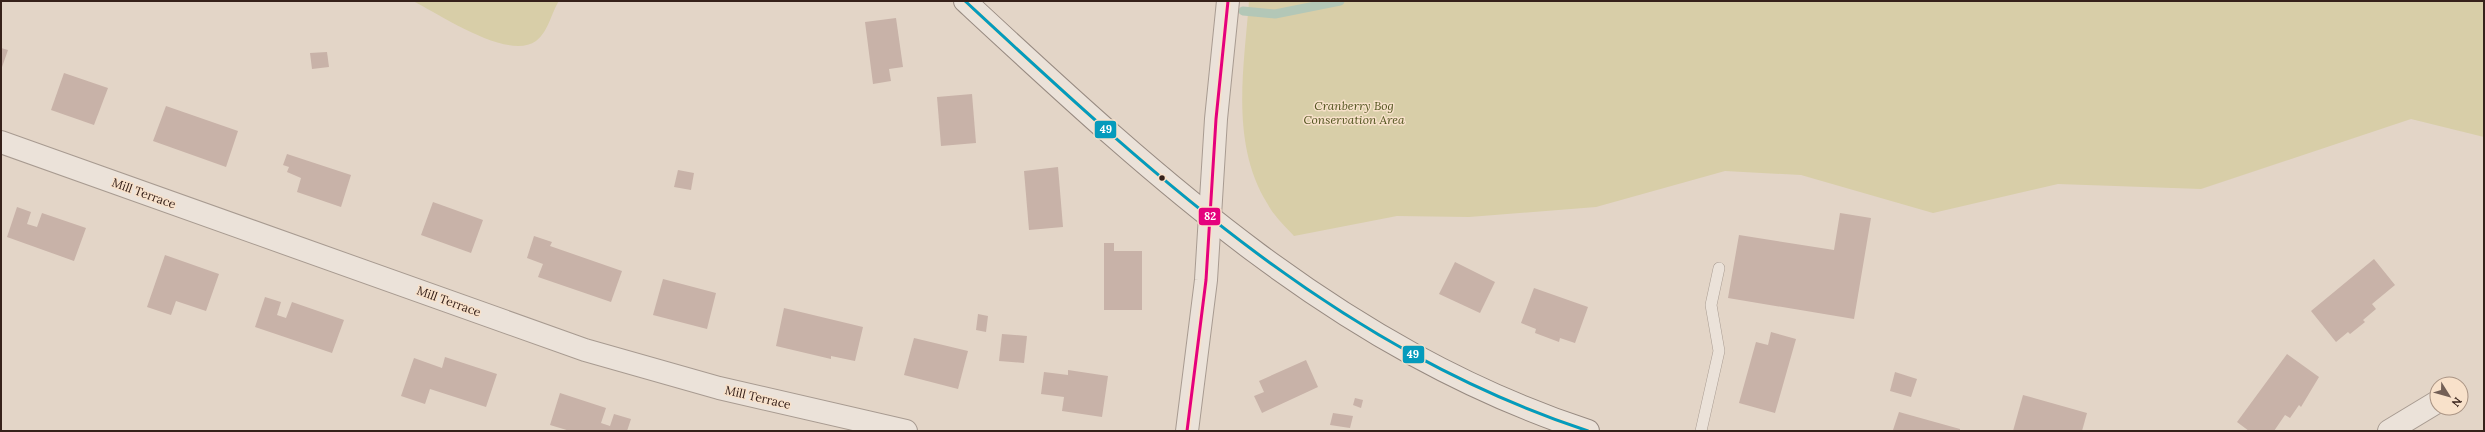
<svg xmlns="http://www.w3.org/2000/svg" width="2485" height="432" font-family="Lora,serif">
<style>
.green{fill:#d8cea8}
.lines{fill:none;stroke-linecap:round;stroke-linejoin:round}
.stream{stroke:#b3c7b7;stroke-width:9}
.building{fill:#c8b2a8}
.service-casing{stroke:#a89b91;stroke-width:12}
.minor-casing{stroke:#a89b91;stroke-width:24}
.secondary-casing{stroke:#978a81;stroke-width:24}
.service{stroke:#ebe2d9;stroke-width:11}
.minor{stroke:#ebe2d9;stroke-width:22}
.secondary{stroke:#ebe2d9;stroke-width:22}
.bus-1-casing{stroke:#f8e1ca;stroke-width:6}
.bus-2-casing{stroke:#f8e1ca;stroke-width:6}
.bus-1{stroke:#059bbc;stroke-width:3}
.bus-2{stroke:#e5007d;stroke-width:3}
.bus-dot{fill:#36211a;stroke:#f8e1ca;stroke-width:1.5}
.labels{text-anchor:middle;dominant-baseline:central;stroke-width:3;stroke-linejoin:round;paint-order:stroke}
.park-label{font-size:12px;font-style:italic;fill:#52541f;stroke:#f8e1ca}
.street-label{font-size:12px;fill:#36211a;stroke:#f8e1ca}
.line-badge{stroke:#f8e1ca;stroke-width:1.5}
.badge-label{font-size:11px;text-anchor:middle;font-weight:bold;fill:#fff}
</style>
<rect width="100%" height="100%" fill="#e3d5c7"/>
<!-- green -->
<g class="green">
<path d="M413,1H559C551,13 549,31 536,41C508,61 441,15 413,1Z"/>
<path d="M1249,1H2484V137L2411,119L2201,189L2058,184L1933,213L1801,175L1725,171L1596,207L1469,217L1397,216L1294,236C1285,226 1273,215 1267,203C1230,142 1244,68 1249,1Z"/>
</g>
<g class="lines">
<!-- stream -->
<path class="stream" d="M1243,11L1275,14L1340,1"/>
</g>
<!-- building -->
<g class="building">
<path d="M896,18L903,67L889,69L891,81L873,84L865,22Z"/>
<path d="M1,48L8,50L1,70Z"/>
<path d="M327,52L329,67L312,69L310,53Z"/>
<path d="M64,73L108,88L94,125L51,110Z"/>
<path d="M972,94L976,143L941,146L937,97Z"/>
<path d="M166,106L238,131L226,167L153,141Z"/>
<path d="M287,154L351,175L341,207L297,192L301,178L287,172L289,167L283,165Z"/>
<path d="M1058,167L1063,227L1029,230L1024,171Z"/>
<path d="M678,170L694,173L691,190L674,187Z"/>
<path d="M433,202L483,220L471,253L421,235Z"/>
<path d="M17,207L31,212L27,224L37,227L42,213L86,228L74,261L7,237Z"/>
<path d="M1840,213L1871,218L1854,319L1728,298L1739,235L1834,250Z"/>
<path d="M534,236L552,242L550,246L622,271L611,302L538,277L543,264L527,258Z"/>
<path d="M1104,243H1114V251H1142V310H1104Z"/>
<path d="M165,255L219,274L206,311L176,301L171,315L147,307Z"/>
<path d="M2374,259L2395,285L2372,304L2376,309L2363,320L2365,322L2350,334L2348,332L2336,342L2311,311Z"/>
<path d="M1455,262L1495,282L1480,313L1439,294Z"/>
<path d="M663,279L716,293L707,329L653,315Z"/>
<path d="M1534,288L1588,307L1575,343L1560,338L1559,342L1535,333L1536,329L1521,323Z"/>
<path d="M265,297L281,302L277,315L286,318L292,302L344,320L332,353L255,327Z"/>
<path d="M784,308L863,327L855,361L831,356V359L776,346Z"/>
<path d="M978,314L988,316L986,332L976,330Z"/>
<path d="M1771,332L1796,339L1775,413L1739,403L1756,342L1768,345Z"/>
<path d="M1002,334L1027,336L1024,363L999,361Z"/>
<path d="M914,338L968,351L958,389L904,375Z"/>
<path d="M2287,354L2319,377L2301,407L2299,405L2290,418L2285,415L2274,431H2249L2237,422Z"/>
<path d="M445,357L497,374L486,407L430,389L425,404L401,396L414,358L442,368Z"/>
<path d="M1306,360L1318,387L1262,413L1254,396L1264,392L1259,381Z"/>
<path d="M1068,370L1108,376L1102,417L1062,411L1064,397L1041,394L1044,372L1068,375Z"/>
<path d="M1895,372L1917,379L1911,397L1890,391Z"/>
<path d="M560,393L606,408L601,423L610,426L614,414L631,419L627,431H570L550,425Z"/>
<path d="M2023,395L2087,413L2082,431H2013Z"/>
<path d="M1355,398L1363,400L1361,408L1353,405Z"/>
<path d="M1899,412L1960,429V431L1893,430Z"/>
<path d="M1333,413L1353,416L1350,428L1330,425Z"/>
</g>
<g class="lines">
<!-- service casing -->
<g class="service-casing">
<path id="service" d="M1701,431L1719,351L1711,305L1719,268"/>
</g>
<!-- minor casing -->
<g class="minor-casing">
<g id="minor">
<path d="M1,142L585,350L719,388L906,431"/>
<path d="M1187,431L1206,280L1216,119L1228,1"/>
<path d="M2389,431L2437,402"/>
</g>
</g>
<!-- secondary casing -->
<g class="secondary-casing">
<path id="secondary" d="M965,1C1154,176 1337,348 1588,431"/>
</g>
<!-- service -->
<use href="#service" class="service"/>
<!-- minor -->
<use href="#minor" class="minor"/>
<!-- secondary -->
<use href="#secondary" class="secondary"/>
<!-- bus-1 casing -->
<g class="bus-1-casing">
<path id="bus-1" d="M965,1C1154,176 1337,348 1588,431"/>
</g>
<!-- bus-2 casing -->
<g class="bus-2-casing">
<path id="bus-2" d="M1187,431L1206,280L1216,119L1228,1"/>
</g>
<!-- bus-1 -->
<use href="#bus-1" class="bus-1"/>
<!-- bus-2 -->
<use href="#bus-2" class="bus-2"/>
</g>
<!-- markers -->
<circle class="bus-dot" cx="1162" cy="178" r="3.5"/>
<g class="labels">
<!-- park labels -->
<g class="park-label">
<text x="1354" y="105">Cranberry Bog<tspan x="1354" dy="14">Conservation Area</tspan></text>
</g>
<!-- street labels -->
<g class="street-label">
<text transform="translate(144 193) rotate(20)">Mill Terrace</text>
<text transform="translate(449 301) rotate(20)">Mill Terrace</text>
<text transform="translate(758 397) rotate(13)">Mill Terrace</text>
</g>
</g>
<g class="line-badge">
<rect x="1094" y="120" width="23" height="19" rx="4" fill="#059bbc"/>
<rect x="1198" y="207" width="23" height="19" rx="4" fill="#e5007d"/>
<rect x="1402" y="345" width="23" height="19" rx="4" fill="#059bbc"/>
</g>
<g class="badge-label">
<text x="1106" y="133">49</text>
<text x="1210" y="220">82</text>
<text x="1413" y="358">49</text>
</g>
<!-- border -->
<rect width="2485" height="432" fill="none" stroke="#36211a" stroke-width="4"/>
<!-- north arrow -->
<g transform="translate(2449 396) rotate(127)"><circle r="19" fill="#f8e1ca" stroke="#aa9484"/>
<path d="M0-3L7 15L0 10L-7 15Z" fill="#736057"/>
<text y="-6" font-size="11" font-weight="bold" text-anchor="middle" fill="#36211a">N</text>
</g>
</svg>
